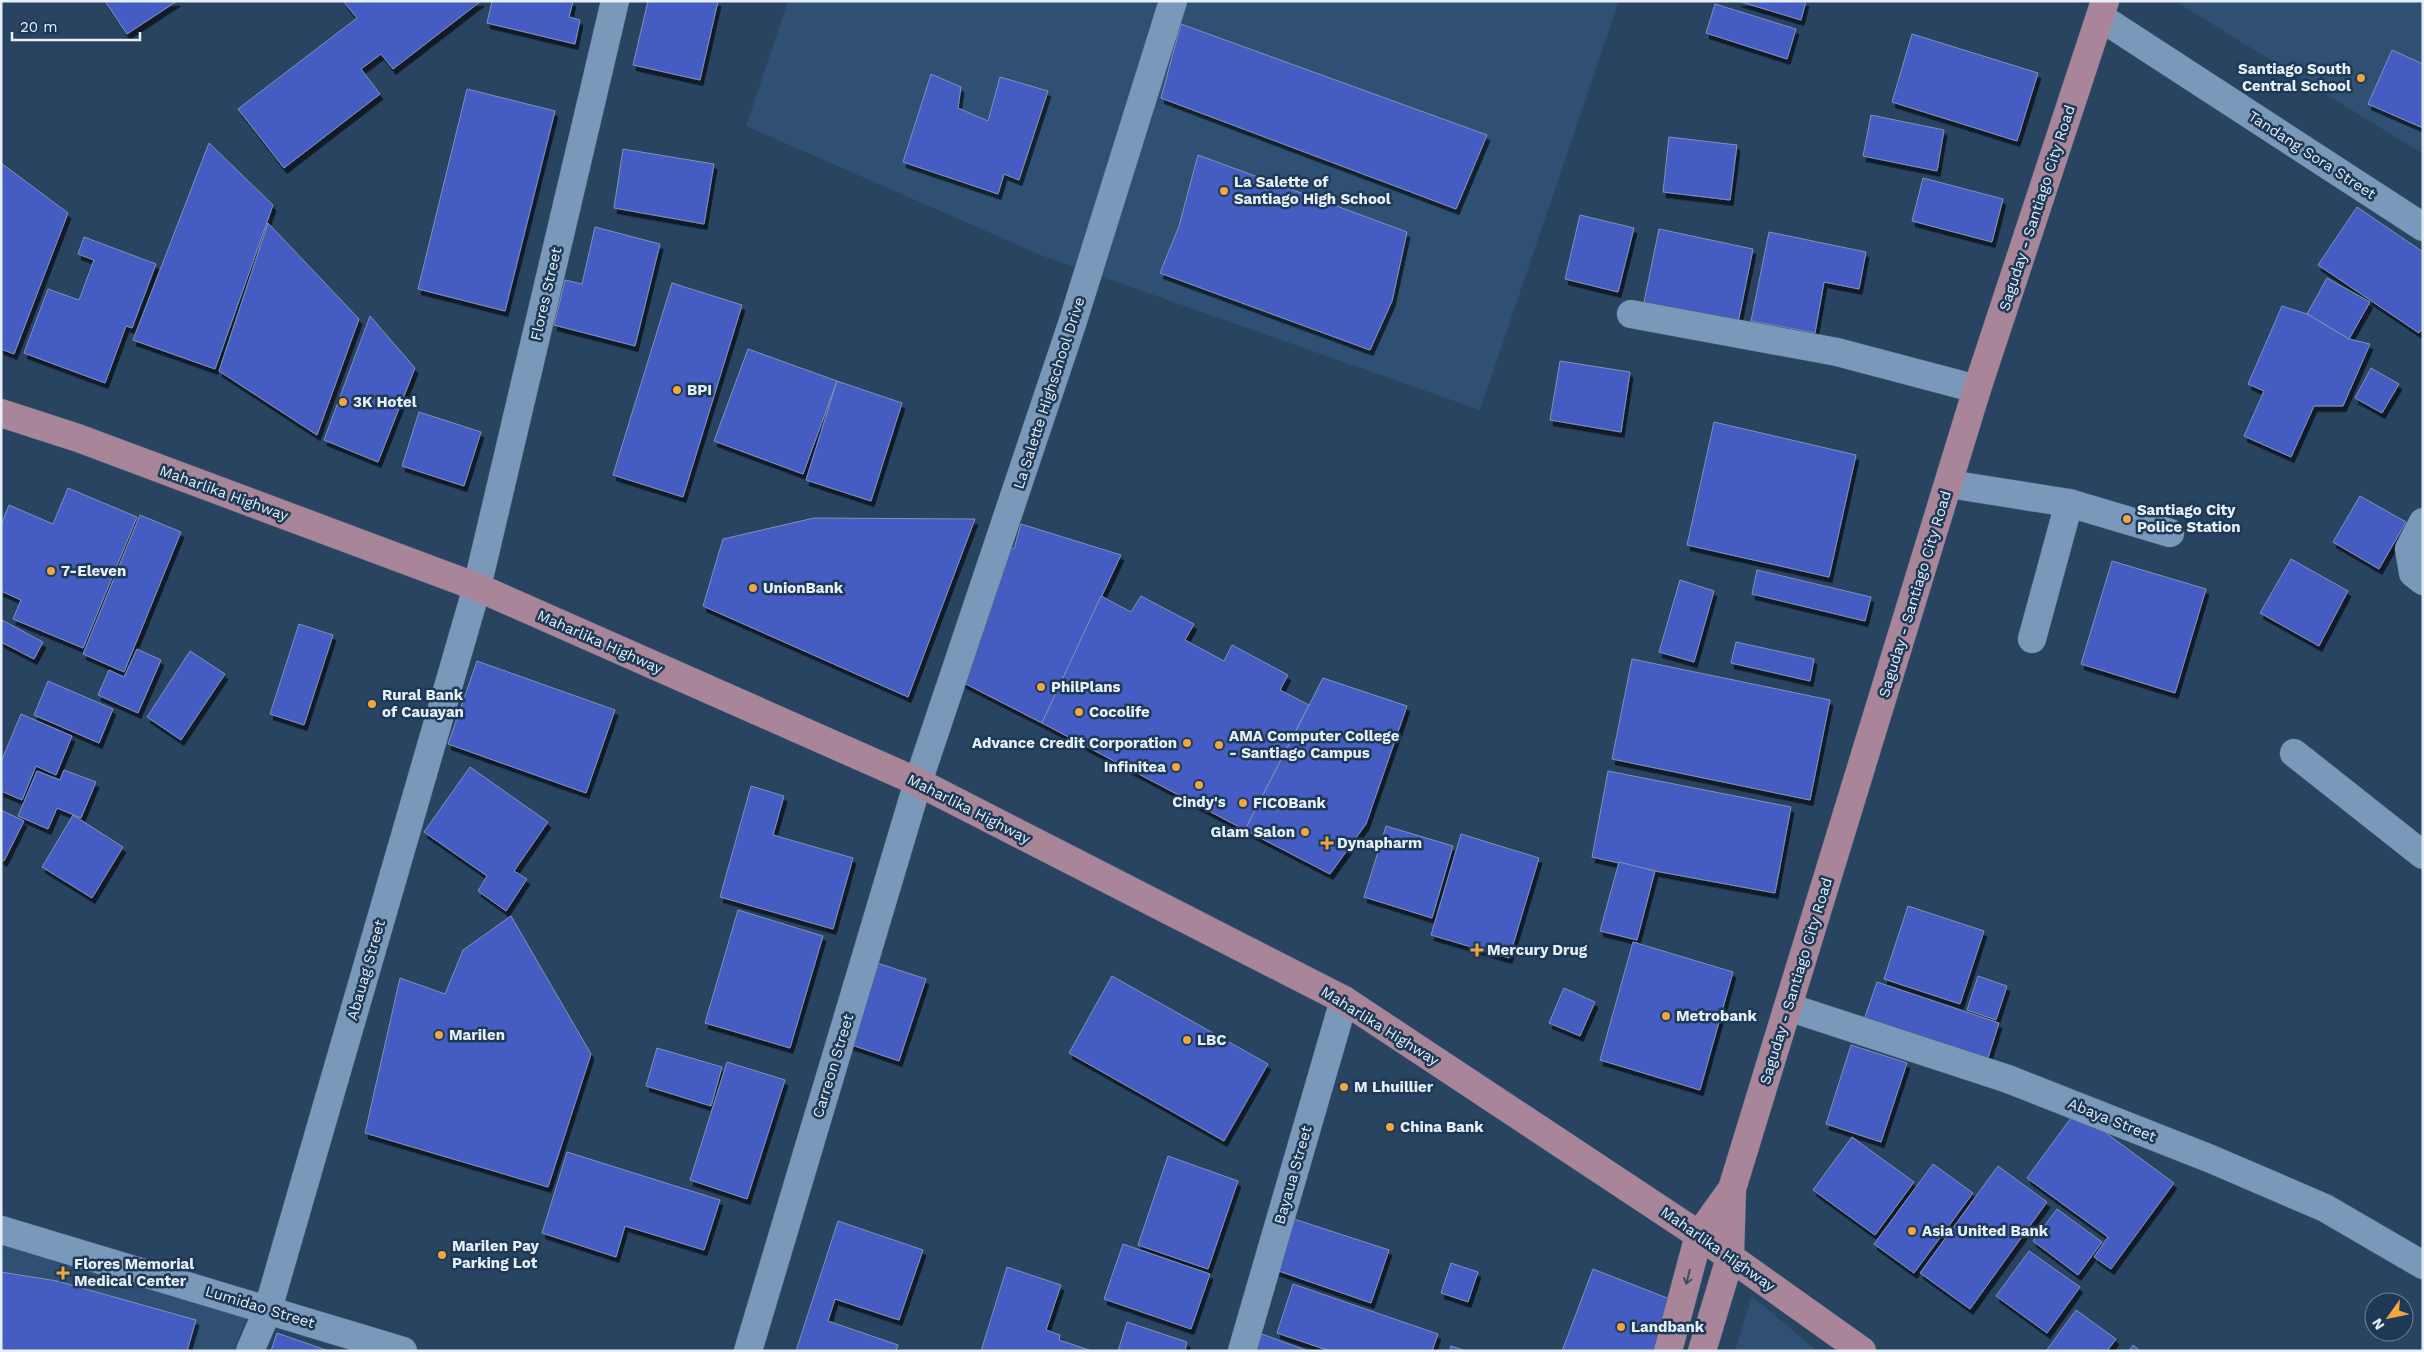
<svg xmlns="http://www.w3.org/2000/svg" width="2424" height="1352" font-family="'Work Sans',sans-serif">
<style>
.built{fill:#2f5072}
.building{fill:#455cc2;stroke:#8390b8;filter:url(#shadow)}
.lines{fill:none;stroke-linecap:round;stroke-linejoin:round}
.minor-casing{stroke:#4a6178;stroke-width:29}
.major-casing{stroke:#4a6178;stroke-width:29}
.minor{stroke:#7a99ba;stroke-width:28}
.major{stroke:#a88599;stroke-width:28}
.oneway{stroke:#404c67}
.poi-dot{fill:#f1a640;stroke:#1d3956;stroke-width:2}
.labels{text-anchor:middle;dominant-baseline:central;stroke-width:5;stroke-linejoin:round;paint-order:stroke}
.poi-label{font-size:15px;font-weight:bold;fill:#e6f0fb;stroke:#1d3956;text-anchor:start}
.street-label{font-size:15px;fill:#e6f0fb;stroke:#1d3956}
</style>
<defs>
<filter id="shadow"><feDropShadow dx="3" dy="5.5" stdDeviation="0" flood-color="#0009"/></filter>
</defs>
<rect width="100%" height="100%" fill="#284461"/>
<!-- built -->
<g class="built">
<path d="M788,1H1619L1480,410L1043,256L746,126Z"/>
<path d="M2175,1H2423V154Z"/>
<path d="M1,1233L248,1314L234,1351H1Z"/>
<path d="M1752,1296L1817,1351H1735Z"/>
</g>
<!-- building -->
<g class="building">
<path d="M105,1H177L127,34Z"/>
<path d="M343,1H481L393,69L381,54L361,69L380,94L284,168L238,109L357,18Z"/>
<path d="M492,1H573L569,17L580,20L575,44L487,23Z"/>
<path d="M648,1H718L700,80L633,65Z"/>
<path d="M1738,1H1806L1801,20Z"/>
<path d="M1715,4L1796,29L1787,59L1706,33Z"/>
<path d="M1181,24L1487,135L1456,209L1161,98Z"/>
<path d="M1912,34L2038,73L2017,141L1892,102Z"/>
<path d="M2392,50L2423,64V128L2368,104Z"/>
<path d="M931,74L961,87L958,108L988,121L1000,77L1048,91L1019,180L1004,174L998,194L903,162Z"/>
<path d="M467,89L555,111L505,311L418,289Z"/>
<path d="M1871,115L1944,130L1937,171L1863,156Z"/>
<path d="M1669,137L1737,145L1730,200L1663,192Z"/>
<path d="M209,143L273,205L215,369L133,340Z"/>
<path d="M623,149L714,164L704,224L614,208Z"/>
<path d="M1198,155L1407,232L1392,301L1370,350L1160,273L1179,226Z"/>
<path d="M1,163L68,213L14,354L1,349Z"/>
<path d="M1923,178L2003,199L1992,242L1912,221Z"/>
<path d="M2357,207L2423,252V327L2419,333L2318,265Z"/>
<path d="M1580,215L1634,228L1618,292L1565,279Z"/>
<path d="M268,223L359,319L317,435L219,371Z"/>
<path d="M595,227L660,244L635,346L554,325L565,280L582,284Z"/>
<path d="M1659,229L1753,249L1738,323L1644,302Z"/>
<path d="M1769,232L1866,252L1859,289L1824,282L1815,333L1751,321Z"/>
<path d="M84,237L156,264L132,328L126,326L105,383L24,353L48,289L79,300L94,260L78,254Z"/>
<path d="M2327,278L2370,302L2349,339L2307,314Z"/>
<path d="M672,283L742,305L683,497L613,475Z"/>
<path d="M2282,306L2307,314L2349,339L2370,344L2343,406H2314L2291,457L2244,436L2264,391L2248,384Z"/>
<path d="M370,316L415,368L378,462L324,440Z"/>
<path d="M748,349L837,381L803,474L714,441Z"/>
<path d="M1560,361L1630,372L1621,432L1550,420Z"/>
<path d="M2371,368L2399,384L2382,413L2355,398Z"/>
<path d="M837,381L902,403L871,501L806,480Z"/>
<path d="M419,412L481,432L464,486L402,466Z"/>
<path d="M1714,422L1856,455L1829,577L1687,545Z"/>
<path d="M68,488L137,517L83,648L13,619L21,600L1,591V525L9,505L53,524Z"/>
<path d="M2360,496L2406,522L2379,569L2333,542Z"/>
<path d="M140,515L181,532L124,672L83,654Z"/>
<path d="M814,518L975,519L908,697L703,606L723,539Z"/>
<path d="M1021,524L1121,555L1042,723L954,678L1007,545L1014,549Z"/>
<path d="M2291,559L2348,591L2319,646L2260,613Z"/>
<path d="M2112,561L2206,589L2175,693L2081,664Z"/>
<path d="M1757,570L1871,597L1865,621L1752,594Z"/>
<path d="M1680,580L1714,591L1694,662L1659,652Z"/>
<path d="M1101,596L1131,612L1141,596L1194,624L1185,640L1224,661L1232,645L1288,675L1280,690L1309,705L1245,830L1042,723Z"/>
<path d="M2,620L43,642L34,659L1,642Z"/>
<path d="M299,624L333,635L304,725L270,714Z"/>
<path d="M1736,642L1814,659L1810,681L1731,663Z"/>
<path d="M137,649L161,660L138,713L98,695L109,670L124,677Z"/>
<path d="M190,651L225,674L181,740L147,717Z"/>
<path d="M1632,659L1830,700L1810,800L1612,759Z"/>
<path d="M477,661L615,710L586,793L448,744Z"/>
<path d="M1323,678L1407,706L1366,824L1330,874L1245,830Z"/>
<path d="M48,681L113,709L99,743L34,715Z"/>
<path d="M21,714L72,736L56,775L36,766L22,800L1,791V762Z"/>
<path d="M470,767L548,822L514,871L527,879L506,911L478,891L487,876L424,832Z"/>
<path d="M64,770L96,782L81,818L57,808L48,829L18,816L37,771L60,780Z"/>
<path d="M1608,771L1791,807L1775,893L1655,871L1592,857Z"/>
<path d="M751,786L784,796L773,835L853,858L833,929L720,897Z"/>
<path d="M1,810L24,821L4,861L1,859Z"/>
<path d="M73,815L123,847L92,898L42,867Z"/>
<path d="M1386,826L1453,846L1432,918L1364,897Z"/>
<path d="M1461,834L1539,858L1509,958L1431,935Z"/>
<path d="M1619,862L1655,871L1637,940L1600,931Z"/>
<path d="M1908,906L1984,931L1960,1004L1884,979Z"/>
<path d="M738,910L823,936L790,1048L705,1023Z"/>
<path d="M511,916L591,1054L548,1187L365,1133L400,978L445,994L463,950Z"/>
<path d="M1633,942L1733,972L1700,1090L1600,1060Z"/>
<path d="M871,961L926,979L899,1061L843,1042Z"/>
<path d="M1112,976L1268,1064L1224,1141L1069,1053Z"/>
<path d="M1978,976L2007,986L1996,1020L1967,1010Z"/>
<path d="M1877,982L1999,1023L1987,1061L1864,1020Z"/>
<path d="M1564,988L1595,1002L1580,1036L1549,1023Z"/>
<path d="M1851,1045L1907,1063L1881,1142L1826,1124Z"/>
<path d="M657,1048L722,1067L711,1106L646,1086Z"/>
<path d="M727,1062L785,1080L747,1199L690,1180Z"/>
<path d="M2076,1111L2174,1183L2111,1269L2094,1257L2108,1237L2027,1178Z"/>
<path d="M1852,1137L1914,1182L1875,1235L1813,1190Z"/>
<path d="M567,1152L720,1200L704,1250L625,1226L616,1257L542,1233Z"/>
<path d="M1168,1156L1238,1181L1208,1269L1138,1245Z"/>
<path d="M1933,1164L1973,1193L1914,1273L1874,1244Z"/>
<path d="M1998,1166L2047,1202L1970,1309L1920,1273Z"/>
<path d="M2057,1209L2102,1242L2078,1275L2033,1241Z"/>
<path d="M1291,1218L1389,1250L1371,1303L1273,1269Z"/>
<path d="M838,1221L923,1250L899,1320L835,1299L828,1321L898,1345L896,1351H796Z"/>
<path d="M1123,1244L1210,1274L1191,1329L1104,1299Z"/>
<path d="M2029,1251L2080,1287L2047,1333L1996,1296Z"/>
<path d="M1451,1263L1478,1272L1468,1302L1441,1293Z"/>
<path d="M1007,1267L1061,1285L1046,1330L1060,1335L1059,1340L1092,1351H981Z"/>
<path d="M1593,1269L1680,1303L1661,1351H1562Z"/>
<path d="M1,1272L57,1281L196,1320L187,1351H1Z"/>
<path d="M1293,1284L1438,1334L1432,1351H1330L1277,1333Z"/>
<path d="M2076,1310L2116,1339L2107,1351H2046Z"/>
<path d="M1127,1322L1187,1342L1185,1351H1118Z"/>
<path d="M277,1333L329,1351H271Z"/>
<path d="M1262,1334L1308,1351H1256Z"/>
<path d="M2133,1345L2140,1351H2129Z"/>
<path d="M1451,1346L1466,1351H1450Z"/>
</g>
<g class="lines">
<!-- minor casing -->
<g class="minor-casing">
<g id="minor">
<path d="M2100,17L2423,227"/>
<path d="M1631,314L1837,352L1977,389"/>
<path d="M1949,484L2069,503L2170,533"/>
<path d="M2423,522L2409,549L2413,573L2423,581"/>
<path d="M2032,639L2069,503"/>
<path d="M2294,753L2423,855"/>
<path d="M1788,1007L2008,1079L2211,1159L2325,1208L2423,1265"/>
<path d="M1,1230L403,1351"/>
<path d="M250,1351L268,1309L477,587L615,1"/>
<path d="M748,1351L918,782L1072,324L1173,1"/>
<path d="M1242,1351L1344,1000"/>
</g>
</g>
<!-- major casing -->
<g class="major-casing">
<g id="major">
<path d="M1,413L78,438L477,587L918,782L1344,1000L1699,1235L1862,1351"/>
<path d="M1668,1351L1699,1235L1732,1189"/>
<path d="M1702,1351L1730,1258L1732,1189L1977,389L2105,1"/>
</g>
</g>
<!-- minor -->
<use href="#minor" class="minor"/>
<!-- major -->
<use href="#major" class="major"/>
</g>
<!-- one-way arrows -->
<defs><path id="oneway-shaft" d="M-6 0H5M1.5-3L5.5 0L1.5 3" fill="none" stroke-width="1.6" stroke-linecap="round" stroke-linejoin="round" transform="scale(1.25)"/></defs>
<use class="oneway" href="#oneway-shaft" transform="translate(1688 1277) rotate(104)"/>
<!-- markers -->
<g class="poi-dot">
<circle cx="2361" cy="78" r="5"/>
<circle cx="1224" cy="191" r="5"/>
<circle cx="677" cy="390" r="5"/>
<circle cx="343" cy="402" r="5"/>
<circle cx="2127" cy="519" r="5"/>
<circle cx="51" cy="571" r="5"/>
<circle cx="753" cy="588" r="5"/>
<circle cx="1041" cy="687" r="5"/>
<circle cx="372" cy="704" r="5"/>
<circle cx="1079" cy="712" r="5"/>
<circle cx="1187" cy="743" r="5"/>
<circle cx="1219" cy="745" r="5"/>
<circle cx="1176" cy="767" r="5"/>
<circle cx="1199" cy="785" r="5"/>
<circle cx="1243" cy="803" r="5"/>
<circle cx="1305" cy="832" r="5"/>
<path d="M1324.5 835.5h5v5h5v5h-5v5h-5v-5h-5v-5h5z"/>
<path d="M1474.5 942.5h5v5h5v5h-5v5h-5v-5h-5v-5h5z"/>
<circle cx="1666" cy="1016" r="5"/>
<circle cx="439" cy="1035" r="5"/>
<circle cx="1187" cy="1040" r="5"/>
<circle cx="1344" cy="1087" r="5"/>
<circle cx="1390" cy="1127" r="5"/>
<circle cx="1912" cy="1231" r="5"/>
<circle cx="442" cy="1255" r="5"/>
<path d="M60.5 1265.5h5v5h5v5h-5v5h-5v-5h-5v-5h5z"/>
<circle cx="1621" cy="1327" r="5"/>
</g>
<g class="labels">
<!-- poi labels -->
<g class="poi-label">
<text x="2351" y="69" text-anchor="end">Santiago South<tspan x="2351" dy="17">Central School</tspan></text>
<text x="1234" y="182">La Salette of<tspan x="1234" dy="17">Santiago High School</tspan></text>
<text x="687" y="390">BPI</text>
<text x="353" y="402">3K Hotel</text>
<text x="2137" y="510">Santiago City<tspan x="2137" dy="17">Police Station</tspan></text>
<text x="61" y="571">7-Eleven</text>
<text x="763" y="588">UnionBank</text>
<text x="1051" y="687">PhilPlans</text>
<text x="382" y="695">Rural Bank<tspan x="382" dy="17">of Cauayan</tspan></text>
<text x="1089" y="712">Cocolife</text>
<text x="1229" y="736">AMA Computer College<tspan x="1229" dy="17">- Santiago Campus</tspan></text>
<text x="1177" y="743" text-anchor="end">Advance Credit Corporation</text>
<text x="1166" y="767" text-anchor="end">Infinitea</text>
<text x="1199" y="802" text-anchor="middle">Cindy's</text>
<text x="1253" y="803">FICOBank</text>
<text x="1295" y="832" text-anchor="end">Glam Salon</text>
<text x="1337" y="843">Dynapharm</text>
<text x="1487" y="950">Mercury Drug</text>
<text x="1676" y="1016">Metrobank</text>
<text x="449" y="1035">Marilen</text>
<text x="1197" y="1040">LBC</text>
<text x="1354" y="1087">M Lhuillier</text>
<text x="1400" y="1127">China Bank</text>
<text x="1922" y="1231">Asia United Bank</text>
<text x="452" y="1246">Marilen Pay<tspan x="452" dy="17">Parking Lot</tspan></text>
<text x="74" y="1264">Flores Memorial<tspan x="74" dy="17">Medical Center</tspan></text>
<text x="1631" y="1327">Landbank</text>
</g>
<!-- street labels -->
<g class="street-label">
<text transform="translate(2312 155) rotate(33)">Tandang Sora Street</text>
<text transform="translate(2037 208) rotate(-72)">Saguday - Santiago City Road</text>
<text transform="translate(546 294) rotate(-77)">Flores Street</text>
<text transform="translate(1049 393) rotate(-72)">La Salette Highschool Drive</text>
<text transform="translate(224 493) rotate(20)">Maharlika Highway</text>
<text transform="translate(1915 594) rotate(-73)">Saguday - Santiago City Road</text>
<text transform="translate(600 642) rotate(24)">Maharlika Highway</text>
<text transform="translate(969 809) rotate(27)">Maharlika Highway</text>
<text transform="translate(366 970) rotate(-74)">Abauag Street</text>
<text transform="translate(1796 981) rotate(-73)">Saguday - Santiago City Road</text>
<text transform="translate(1380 1026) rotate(32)">Maharlika Highway</text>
<text transform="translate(833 1066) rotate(-73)">Carreon Street</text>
<text transform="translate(2112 1120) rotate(22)">Abaya Street</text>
<text transform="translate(1293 1175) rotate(-74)">Bayaua Street</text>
<text transform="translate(1718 1249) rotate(35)">Maharlika Highway</text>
<text transform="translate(260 1307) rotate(17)">Lumidao Street</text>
</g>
</g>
<!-- border -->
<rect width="2424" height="1352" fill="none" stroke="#e6f0fb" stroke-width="5"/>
<!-- north arrow -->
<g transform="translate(2389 1317) rotate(237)"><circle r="24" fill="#1d3956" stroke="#6d8298"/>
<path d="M0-4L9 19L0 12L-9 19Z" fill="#f1a640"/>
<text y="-8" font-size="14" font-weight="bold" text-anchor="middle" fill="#e6f0fb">N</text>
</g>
<!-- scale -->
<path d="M12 32v8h128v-8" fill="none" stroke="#e6f0fb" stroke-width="2.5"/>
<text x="20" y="32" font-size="15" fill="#e6f0fb" stroke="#1d3956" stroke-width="4" paint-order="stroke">20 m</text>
</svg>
